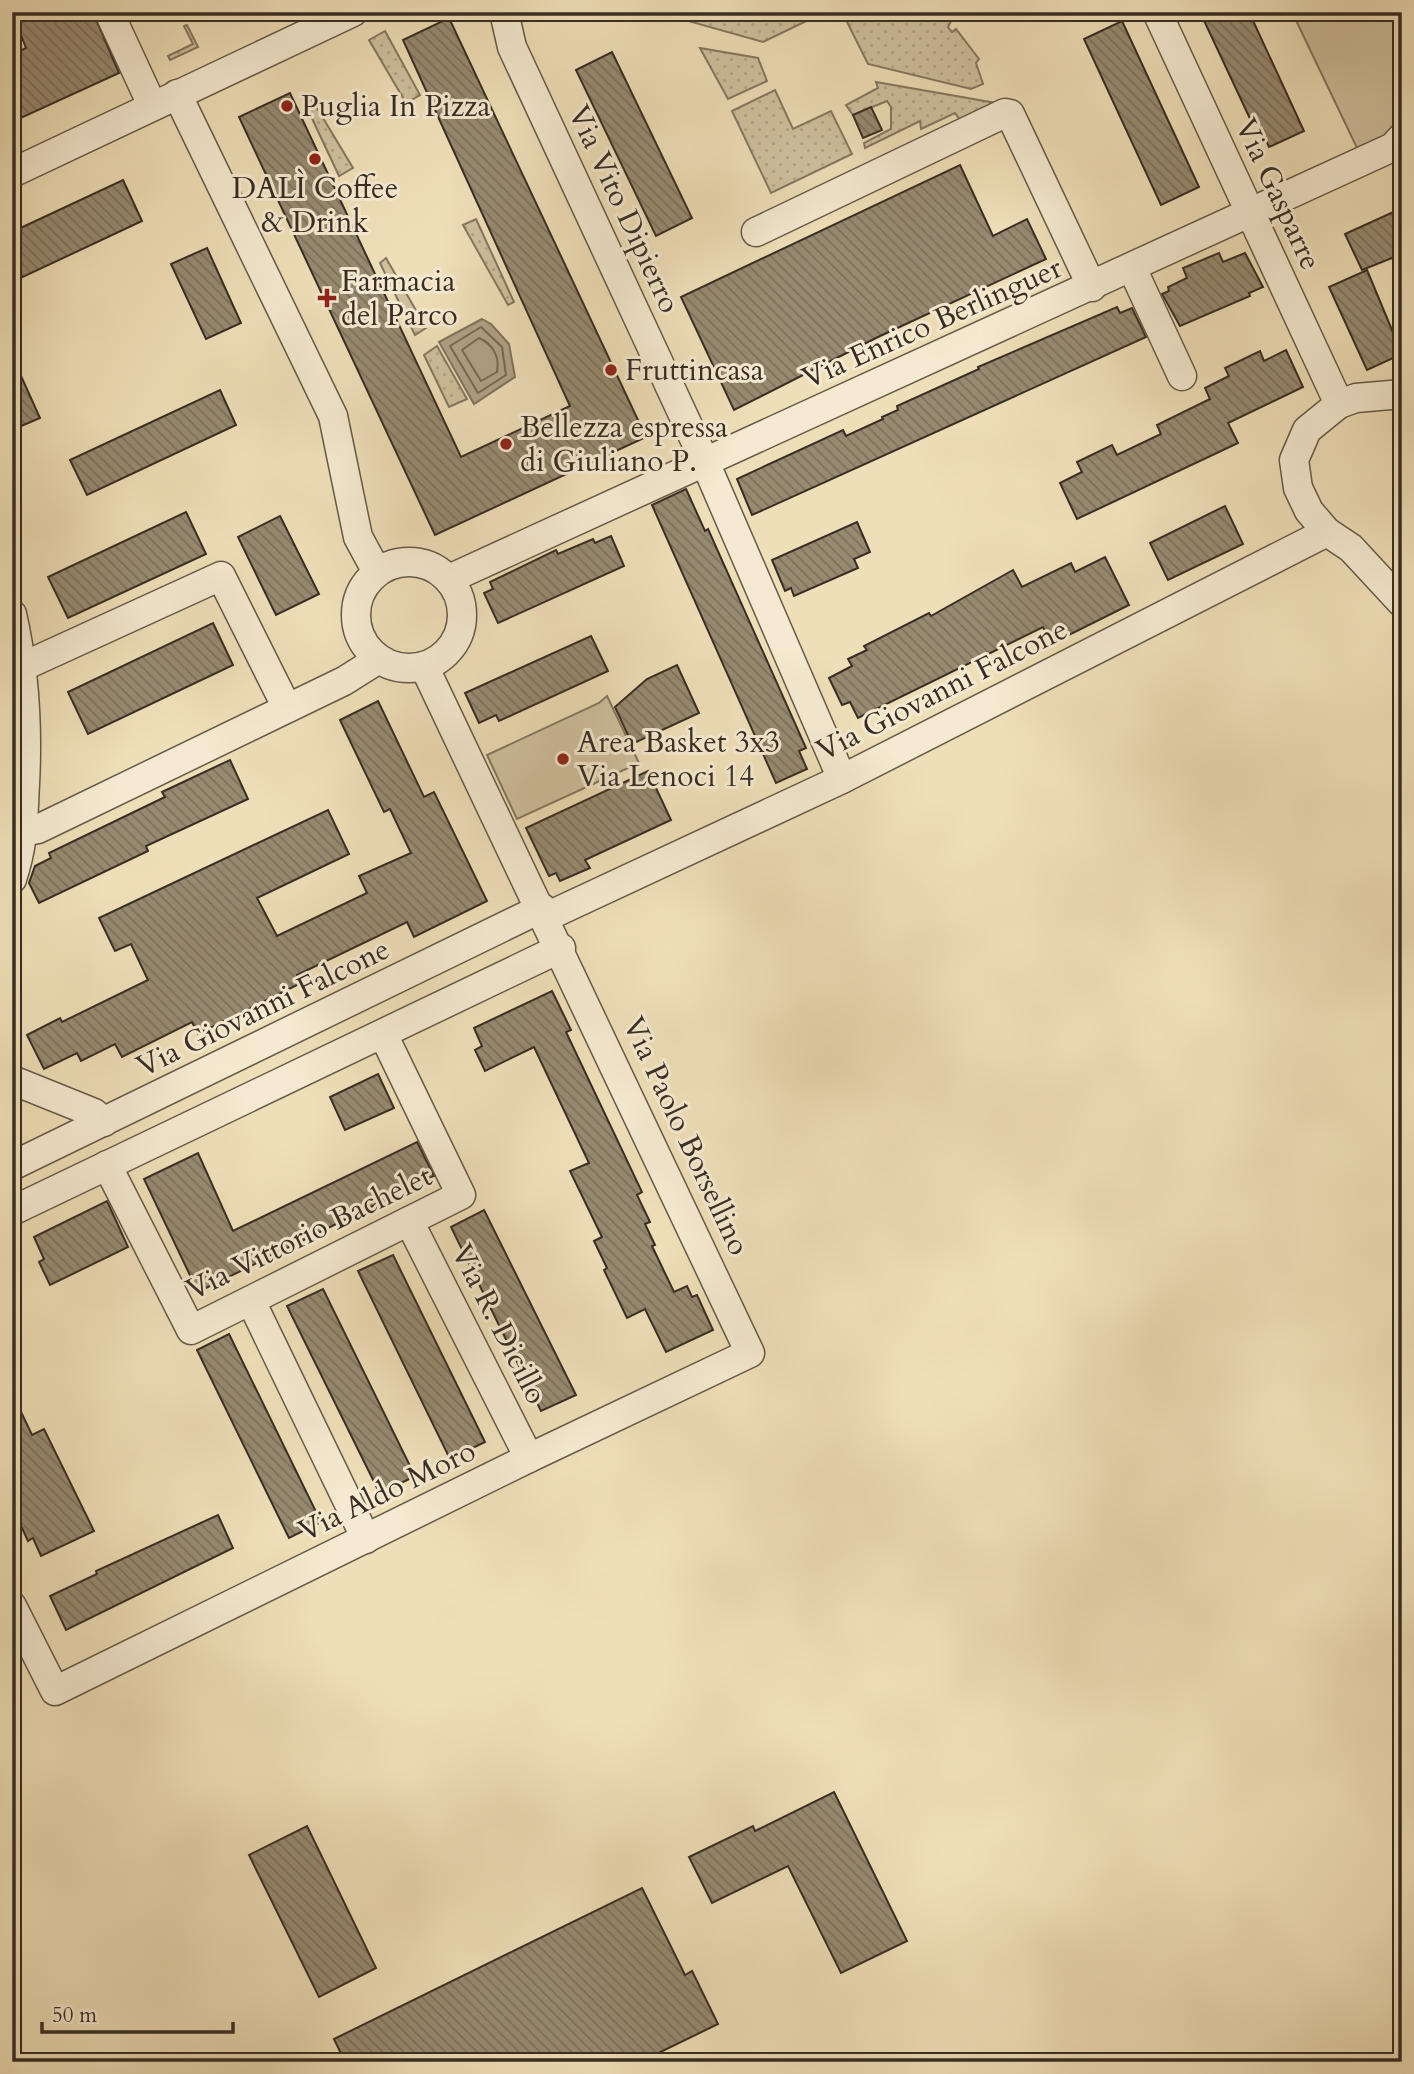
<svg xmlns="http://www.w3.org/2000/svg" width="1414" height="2074" font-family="Cardo,serif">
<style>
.grass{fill:url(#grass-dots);stroke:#847762;stroke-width:2}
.park{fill:#d0c19f;stroke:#847762;stroke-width:2}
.water{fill:#b0a286;stroke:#80735f;stroke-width:2}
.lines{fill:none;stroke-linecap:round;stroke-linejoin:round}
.shore{stroke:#746855;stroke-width:2}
.building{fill:url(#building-back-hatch);stroke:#372d24;stroke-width:2}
.minor-casing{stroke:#655a49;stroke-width:31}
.minor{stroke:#f5ead1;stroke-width:28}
.poi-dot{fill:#8f2418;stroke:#f5ead1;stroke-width:2.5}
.labels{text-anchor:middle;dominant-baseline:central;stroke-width:6;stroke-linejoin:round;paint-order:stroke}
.poi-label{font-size:30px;fill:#372d24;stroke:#f5ead1;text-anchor:start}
.street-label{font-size:30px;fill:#372d24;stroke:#f5ead1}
</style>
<defs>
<pattern id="grass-dots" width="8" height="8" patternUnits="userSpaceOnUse" patternTransform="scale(1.75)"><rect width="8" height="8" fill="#d0c19f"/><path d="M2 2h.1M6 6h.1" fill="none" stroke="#b3a689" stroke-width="1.8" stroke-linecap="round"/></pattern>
<pattern id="building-back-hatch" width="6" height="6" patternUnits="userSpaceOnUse" patternTransform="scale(1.75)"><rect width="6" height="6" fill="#978a71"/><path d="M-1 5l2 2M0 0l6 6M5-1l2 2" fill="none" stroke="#7c715d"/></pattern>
</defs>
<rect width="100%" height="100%" fill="#efdfb8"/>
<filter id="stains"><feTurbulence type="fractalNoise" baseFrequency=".00286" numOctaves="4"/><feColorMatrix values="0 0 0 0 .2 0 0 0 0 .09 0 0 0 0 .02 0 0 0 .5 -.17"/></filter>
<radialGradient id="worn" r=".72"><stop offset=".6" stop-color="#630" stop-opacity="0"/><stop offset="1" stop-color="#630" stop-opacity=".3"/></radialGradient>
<!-- grass -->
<g class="grass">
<path d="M679,12H705L708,18L720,12H825L763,42L681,19Z"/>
<path d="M847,12H941L951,21L948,27L952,32L956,29L979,59L976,63L983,84L971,89L868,64L845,18Z"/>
<path d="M187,25L198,47L170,60L168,56L193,44L184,26Z"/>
<path d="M385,31L420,95L406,103L369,40Z"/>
<path d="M700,48L758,58L767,81L728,99Z"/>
<path d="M876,82L996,103L960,120L955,113L921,129L920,121L865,148L864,143L891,129V107L887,101L853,115L846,105L878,88Z"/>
<path d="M775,90L793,129L831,111L852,154L771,193L732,111Z"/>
<path d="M308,93L353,168L339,176L302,97Z"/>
<path d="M476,219L514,302L508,305L463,225Z"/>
<path d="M386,258L426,328L415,335L380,263Z"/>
<path d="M437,346L467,399L449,407L424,355Z"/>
</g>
<!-- park -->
<g class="park">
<path d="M1292,12H1402V101L1391,134L1357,148Z"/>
<path d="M607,696L639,763L517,819L487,755L599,703Z"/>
</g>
<!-- water -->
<path class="water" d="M482,319L491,324L509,344L515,377L474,404L439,342Z"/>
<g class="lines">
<!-- shore -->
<g class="shore">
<path d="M481,327L502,347L506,375L478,393L450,346Z"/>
<path d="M479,338C493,344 500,357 497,372L481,381L462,350Z"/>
</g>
</g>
<!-- building -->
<g class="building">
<path d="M12,12H93L119,73L12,122V55L26,48Z"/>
<path d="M1200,12H1249L1304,131L1269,147L1257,121L1252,123Z"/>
<path d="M449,18L646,437L435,535L239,117L290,93L461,457L570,406L403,40Z"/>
<path d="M1122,21L1199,187L1161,205L1084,39Z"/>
<path d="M612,52L692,218L656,236L576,70Z"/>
<path d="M871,107L882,130L863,138L853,115Z"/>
<path d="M960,165L993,236L1027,219L1046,259L878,337L734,410L681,297Z"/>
<path d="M123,180L142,221L12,282V232Z"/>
<path d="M1402,208V254L1362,270L1345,234Z"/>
<path d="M207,248L241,323L206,339L171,264Z"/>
<path d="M1219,253L1223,262L1245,253L1263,287L1249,293L1250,296L1180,326L1162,294L1169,291L1168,287L1187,278L1183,268Z"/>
<path d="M1367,270L1402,354L1367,370L1329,287Z"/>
<path d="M1117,307L1120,313L1132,308L1146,337L752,515L737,479L843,430L846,436L883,419L882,417L898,410L897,406L979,369L978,367Z"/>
<path d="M1286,350L1303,387L1228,423L1238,443L1077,519L1060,483L1082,472L1077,462L1112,445L1117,455L1161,434L1157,425L1210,399L1205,388L1229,376L1225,368L1260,351L1264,361Z"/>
<path d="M12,356L40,418L12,430Z"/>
<path d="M220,390L236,425L87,495L70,460Z"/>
<path d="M686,489L705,531L708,529L806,748L799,751L807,769L776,783L652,505Z"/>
<path d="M1225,506L1243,544L1168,580L1150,543Z"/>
<path d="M186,512L206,554L68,618L48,577Z"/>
<path d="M280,516L319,594L276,615L238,537Z"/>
<path d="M857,522L870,552L854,559L858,568L794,596L791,588L785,591L772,560Z"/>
<path d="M611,536L624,566L498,623L484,593L493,589L490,582L556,550L558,554L593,539L595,543Z"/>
<path d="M1105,557L1129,605L1051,644L1043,627L858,718L850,702L842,705L829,678L852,666L848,659L867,650L864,646L929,613L931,616L1013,570L1022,587L1071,563L1075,572Z"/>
<path d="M213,623L233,665L88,734L68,692Z"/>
<path d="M591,636L608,671L499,721L496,715L479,723L465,693Z"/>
<path d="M677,665L699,713L632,744L615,707L647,679Z"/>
<path d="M378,701L424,797L434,792L487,901L414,937L407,922L297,975L301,983L198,1034L192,1022L122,1057L115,1044L81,1061L77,1053L44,1069L27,1035L60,1018L62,1022L148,980L131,944L115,951L99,918L328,810L349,854L257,898L277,936L367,893L359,876L411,853L390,809L384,812L340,720Z"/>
<path d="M230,760L248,799L146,846L148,851L39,903L29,883L35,866L51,858L49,853L165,797L162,792Z"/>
<path d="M648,771L671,820L585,860L590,868L560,881L556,873L549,876L526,828Z"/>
<path d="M552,991L571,1030L566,1032L642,1192L637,1195L650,1222L645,1224L655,1245L652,1246L674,1292L687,1286L692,1297L697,1295L713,1330L666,1352L645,1309L627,1318L604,1270L607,1268L594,1241L602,1237L570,1171L589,1163L534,1047L485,1071L475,1050L482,1046L474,1028Z"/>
<path d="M378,1074L394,1108L345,1130L330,1097Z"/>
<path d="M417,1142L434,1176L198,1292L144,1179L198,1153L233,1231Z"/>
<path d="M107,1201L128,1247L50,1285L39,1262L44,1259L34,1237Z"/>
<path d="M484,1210L576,1395L541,1411L451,1227Z"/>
<path d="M393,1255L485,1442L450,1459L358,1271Z"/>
<path d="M323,1289L415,1476L380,1494L287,1306Z"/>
<path d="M229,1334L321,1522L289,1538L197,1350Z"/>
<path d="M12,1393L32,1435L44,1429L94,1531L41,1556L33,1538L28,1541L22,1528L12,1532Z"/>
<path d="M218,1515L233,1548L66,1630L50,1596L97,1574L96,1571Z"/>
<path d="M834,1792L907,1941L841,1973L788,1866L712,1903L689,1857L753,1826L755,1831Z"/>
<path d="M307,1826L376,1968L319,1997L249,1855Z"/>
<path d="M642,1888L685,1975L692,1971L718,2024L640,2062H345L334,2039Z"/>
</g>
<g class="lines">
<!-- minor casing -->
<g class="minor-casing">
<g id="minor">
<path d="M109,12L152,105"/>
<path d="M504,12L512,47L705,462L842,779"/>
<path d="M1157,12L1339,404"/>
<path d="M177,94L333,416L358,537L377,572"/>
<path d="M12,173L353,12"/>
<path d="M756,232L1005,113L1010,114L1092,287"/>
<path d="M1132,268L1182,376"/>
<path d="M1402,394L1356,398L1339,404L1307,430L1294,460L1298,488L1309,511L1327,532L1351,548L1402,603"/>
<circle cx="409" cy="615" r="53"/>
<path d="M449,579L1393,147L1402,137"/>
<path d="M12,614C25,671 28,726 25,784C23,820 24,843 12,879"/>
<path d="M24,666L221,576L287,708"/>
<path d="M12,834L38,829L344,681L379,659"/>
<path d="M546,917L842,779L1327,532"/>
<path d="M12,1080L94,1113L104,1122"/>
<path d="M107,1165L191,1330L461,1195L383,1034"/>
<path d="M12,1166L542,908"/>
<path d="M12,1211L561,948"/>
<path d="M409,1221L529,1458"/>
<path d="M251,1301L366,1539"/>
<path d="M12,1606L55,1691L529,1458L750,1353L424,666"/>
</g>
</g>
<!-- minor -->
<use href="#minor" class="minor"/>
</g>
<!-- markers -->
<g class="poi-dot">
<circle cx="287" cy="106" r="7"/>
<circle cx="315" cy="159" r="7"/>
<path d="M323.5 287.5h7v7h7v7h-7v7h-7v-7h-7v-7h7z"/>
<circle cx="611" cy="370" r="7"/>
<circle cx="506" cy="444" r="7"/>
<circle cx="563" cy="759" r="7"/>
</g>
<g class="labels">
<!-- poi labels -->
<g class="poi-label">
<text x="301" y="106">Puglia In Pizza</text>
<text x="315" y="188" text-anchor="middle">DALÌ Coffee<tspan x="315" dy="34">&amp; Drink</tspan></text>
<text x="341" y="281">Farmacia<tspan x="341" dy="34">del Parco</tspan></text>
<text x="625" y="370">Fruttincasa</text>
<text x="520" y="427">Bellezza espressa<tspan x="520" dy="34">di Giuliano P.</tspan></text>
<text x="577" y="742">Area Basket 3x3<tspan x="577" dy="34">Via Lenoci 14</tspan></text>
</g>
<!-- street labels -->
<g class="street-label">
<text transform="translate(1278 194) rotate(65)">Via Gasparre</text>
<text transform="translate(624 209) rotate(65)">Via Vito Dipierro</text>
<text transform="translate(932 323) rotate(-24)">Via Enrico Berlinguer</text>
<text transform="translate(942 690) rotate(-27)">Via Giovanni Falcone</text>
<text transform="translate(263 1008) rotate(-26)">Via Giovanni Falcone</text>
<text transform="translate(686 1136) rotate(65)">Via Paolo Borsellino</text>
<text transform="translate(309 1233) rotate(-26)">Via Vittorio Bachelet</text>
<text transform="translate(499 1324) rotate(63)">Via R. Dicillo</text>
<text transform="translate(387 1491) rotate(-26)">Via Aldo Moro</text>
</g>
</g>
<!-- margin -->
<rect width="1414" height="2074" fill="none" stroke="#efdfb8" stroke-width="42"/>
<rect x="14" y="14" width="1386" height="2046" fill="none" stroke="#372d24" stroke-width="3.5"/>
<rect x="21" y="21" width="1372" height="2032" fill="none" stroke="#372d24" stroke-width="2"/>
<!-- scale -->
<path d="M42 2022v10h191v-10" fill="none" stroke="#372d24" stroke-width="3.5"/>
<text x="52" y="2022" font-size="21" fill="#372d24" stroke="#f5ead1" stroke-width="5" paint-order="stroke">50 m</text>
<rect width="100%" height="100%" filter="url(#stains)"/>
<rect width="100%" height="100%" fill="url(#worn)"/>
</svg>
